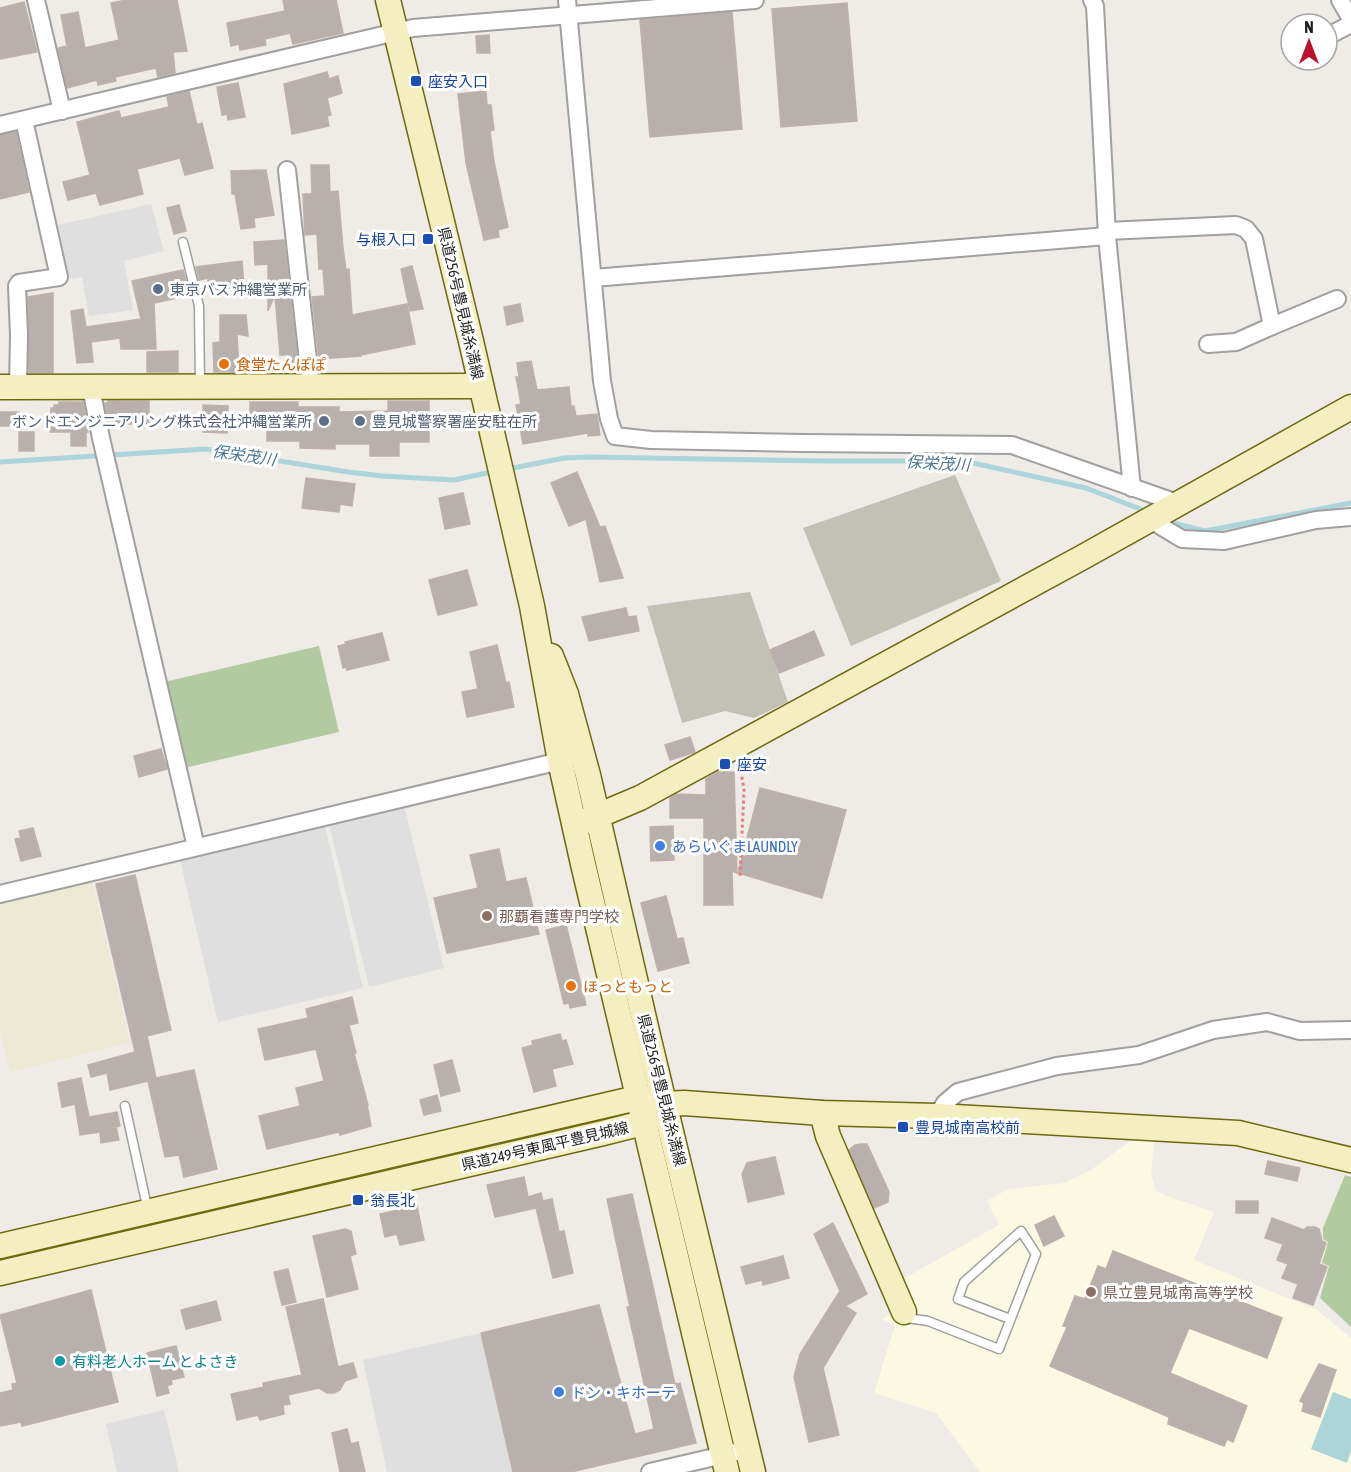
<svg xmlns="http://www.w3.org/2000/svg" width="1351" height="1472" font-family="'Asap Condensed','Noto Sans JP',sans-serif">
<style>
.education{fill:#fcf9e3}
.construction{fill:#c3c1b3}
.farmland{fill:#ecead4}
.forest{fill:#b2ca9f}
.parking{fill:#dfdfdf}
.water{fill:#abd5d8}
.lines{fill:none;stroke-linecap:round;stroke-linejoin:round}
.stream{stroke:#abd5d8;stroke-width:5}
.building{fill:#b8b0ac;stroke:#bfb1aa;stroke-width:1.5}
.lane-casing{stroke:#a0a0a0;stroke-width:11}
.street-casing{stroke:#a0a0a0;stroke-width:20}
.secondary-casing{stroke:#6d6a10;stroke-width:27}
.path{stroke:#ed7a7e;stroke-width:3;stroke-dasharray:3 3;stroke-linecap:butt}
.lane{stroke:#fff;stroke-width:8}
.street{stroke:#fff;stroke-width:16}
.secondary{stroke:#f4efc0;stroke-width:24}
.transit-dot{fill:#1a4fb4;stroke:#fff;stroke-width:2}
.service-dot{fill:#5c6f8a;stroke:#fff;stroke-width:2}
.food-dot{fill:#e8710a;stroke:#fff;stroke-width:2}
.shop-dot{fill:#3f7fe0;stroke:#fff;stroke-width:2}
.education-dot{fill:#8d6e63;stroke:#fff;stroke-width:2}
.culture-dot{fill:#0f9aa8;stroke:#fff;stroke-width:2}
.labels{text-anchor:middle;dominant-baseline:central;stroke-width:6;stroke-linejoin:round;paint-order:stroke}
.transit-label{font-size:15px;fill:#164399;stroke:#fff;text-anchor:start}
.service-label{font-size:15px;fill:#4e5e75;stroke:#fff;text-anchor:start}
.street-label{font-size:15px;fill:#1f1f1f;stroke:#fff}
.food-label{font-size:15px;fill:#c56008;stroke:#fff;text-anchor:start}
.shop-label{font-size:15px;fill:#366cbe;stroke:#fff;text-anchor:start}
.education-label{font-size:15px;fill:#785e54;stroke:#fff;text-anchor:start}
.culture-label{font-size:15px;fill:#0d838f;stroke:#fff;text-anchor:start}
.water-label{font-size:16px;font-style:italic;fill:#4a7790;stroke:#fff}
</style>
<rect width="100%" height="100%" fill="#efebe7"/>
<!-- education -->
<path class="education" d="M1134,1138L1154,1141L1151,1175L1156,1190L1164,1195L1214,1212L1194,1260L1317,1310L1351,1338V1472H980L936,1413L874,1393L895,1325L881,1319L913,1305L903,1279L999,1225L987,1201L1008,1189L1064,1183L1091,1170Z"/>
<!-- construction -->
<g class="construction">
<path d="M955,475L1001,581L851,646L803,528Z"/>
<path d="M750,592L788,702L754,718L725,711L682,723L647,606Z"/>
</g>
<!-- farmland -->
<path class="farmland" d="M92,881L130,1043L10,1072L0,1031V904Z"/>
<!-- forest -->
<g class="forest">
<path d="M319,646L339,732L184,768L164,682Z"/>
<path d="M1345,1175L1351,1177V1327L1320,1298L1329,1266L1322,1263L1328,1242L1323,1239V1228Z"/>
</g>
<!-- parking -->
<g class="parking">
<path d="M151,204L164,251L124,261L133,310L89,316L82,277L70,279L58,225Z"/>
<path d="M404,805L444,968L369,987L329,824Z"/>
<path d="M325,826L363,988L218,1022L180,860Z"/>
<path d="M481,1333L513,1472H387L363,1360Z"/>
<path d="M164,1410L179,1472H117L106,1424Z"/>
</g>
<!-- water -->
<path class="water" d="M1333,1392L1351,1399V1451L1347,1463L1311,1449Z"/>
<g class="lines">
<!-- stream -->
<g class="stream">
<path d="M0,462L206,449L348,472L383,476L454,480L487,473"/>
<path d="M513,468L564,458L589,457L825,461H964L1086,488L1148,512"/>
<path d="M1165,519L1181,525L1205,531L1351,503"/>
</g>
</g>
<!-- building -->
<g class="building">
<path d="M126,0H177L187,51L173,52L175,73L158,77L156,68L115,77L116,81L98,85L97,80L67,88L58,48L67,46L61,15L78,12L85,48L119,40L111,3Z"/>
<path d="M283,0H336L343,33L293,44L290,33L265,39L266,45L240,50L239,44L231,46L227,23L285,11Z"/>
<path d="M24,2L37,52L0,59V8Z"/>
<path d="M847,3L857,121L781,127L772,9Z"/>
<path d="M732,12L742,129L650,137L640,20Z"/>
<path d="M489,35L490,53H477L476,36Z"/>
<path d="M327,72L329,79L338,76L342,93L327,98L331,115L327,116L329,126L292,134L284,84Z"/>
<path d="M238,83L245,117L228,120L227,114L222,115L217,87Z"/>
<path d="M189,91L197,125L202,123L213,168L185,175L180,158L137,169L143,194L100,205L96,193L68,200L63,182L90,175L77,122L119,111L121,118L169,107L167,97Z"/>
<path d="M486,91L487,105H491L494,130L490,131L494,162L508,227L498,230L499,237L484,240L466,163L458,94Z"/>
<path d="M16,132L29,192L0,199V135Z"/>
<path d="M311,165H329L330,192L338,191L343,248L346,270L349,269L352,315L407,304L415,344L361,355V356L319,359L312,297L325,296L323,269H319L317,234L305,235L303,194H312Z"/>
<path d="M266,170L274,215L254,218L255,227L241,229L235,194H232L231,171Z"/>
<path d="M179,205L186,231L174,234L167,208Z"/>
<path d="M284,240L299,372H290V355H280L275,295L268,311V264L255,265L254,242Z"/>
<path d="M242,261L244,287L209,290L208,278L199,280L196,267Z"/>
<path d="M412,266L423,309L410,311L401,269Z"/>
<path d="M183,270L187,283L180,285L183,297L154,303L156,349H121L120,338L91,342L93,362L77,363L71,311L83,309L86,327L141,319L132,281Z"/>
<path d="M53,293V373H29L28,297Z"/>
<path d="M520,304L523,321L507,325L504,307Z"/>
<path d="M220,315H246L248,336L237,334L239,372H214L213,343L220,342Z"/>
<path d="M178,351V372H147V352Z"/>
<path d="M531,361L537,390L569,387L571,406H574L576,416L597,414L600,435L588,436V433L523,444L516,405L521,404L516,377H519L517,363Z"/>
<path d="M108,401H149V424H109L105,403H108Z"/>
<path d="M388,401H429V442H399V456H370V444H335V449L300,448V441H267V415H250V402H298V407H339V412L388,411Z"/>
<path d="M59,402H83L88,429V432H86V446H71V432H50L51,408H54V405H59Z"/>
<path d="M203,405L228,406L227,433L203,432Z"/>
<rect x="0" y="412" width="19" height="14"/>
<rect x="19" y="432" width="15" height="19"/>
<path d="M577,472L600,527L605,526L623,578L600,582L586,519L569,526L551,483Z"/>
<path d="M306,478L355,484L352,506L340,504L339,512L302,508Z"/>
<path d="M463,493L470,524L445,529L439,498Z"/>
<path d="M467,570L477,605L438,615L429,580Z"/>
<path d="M626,608L628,617L636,616L639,631L589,641L582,617Z"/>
<path d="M814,631L824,655L779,673L770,650Z"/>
<path d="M382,633L389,660L347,670L346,667L343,668L338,646L346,644L345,642Z"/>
<path d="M497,645L506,683L509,682L514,707L467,717L462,692L478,689L470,652Z"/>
<path d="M690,737L695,752L670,760L665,745Z"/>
<path d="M161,749L167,769L139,777L134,756Z"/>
<path d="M717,772H734L737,873L732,871L733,905H704V818H670V798L676,794L706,795V779Z"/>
<path d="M760,788L846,810L822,898L738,873Z"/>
<path d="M673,826L674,860L651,861L650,827Z"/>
<path d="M33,828L41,856L21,861L15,839L21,838L19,831Z"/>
<path d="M499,849L506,882L526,878L539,934L447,953L434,898L478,888L470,855Z"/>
<path d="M135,875L171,1030L147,1036L156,1078L194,1070L217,1169L184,1177L179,1155L165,1157L148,1081L110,1090L107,1073L91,1077L88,1065L135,1052L96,884Z"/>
<path d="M666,896L677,939L683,938L689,963L658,971L641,903Z"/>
<path d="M566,925L586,1005L570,1008L569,1003L564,1004L546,930Z"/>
<path d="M352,997L358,1023L349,1025L356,1053H354L368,1105H367L371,1126L340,1135L339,1132L267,1149L259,1116L300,1106L296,1088L324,1081L316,1049L265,1060L258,1029L308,1018L306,1009Z"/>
<path d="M560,1034L562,1041L566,1040L573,1064L552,1069L556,1086L534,1092L522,1048L533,1045L532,1041Z"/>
<path d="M452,1060L460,1091L441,1096L434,1065Z"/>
<path d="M81,1078L89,1117L117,1112L120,1126L116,1127L119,1140L101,1143L100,1132L80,1135L75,1104L62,1107L58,1083Z"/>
<path d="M437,1095L441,1111L424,1115L420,1100Z"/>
<path d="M861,1144H867L889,1192L888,1202L874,1208L849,1150L855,1145Z"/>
<path d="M775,1157L784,1194L748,1202L742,1174L747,1163Z"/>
<path d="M1268,1161L1300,1168L1297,1181L1265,1174Z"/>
<path d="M524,1177L528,1197L541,1193L543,1201L552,1199L559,1232L564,1231L573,1273L553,1278L536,1208L495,1217L487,1185Z"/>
<path d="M632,1194L675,1384L680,1383L696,1443L571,1472H513L481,1333L599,1305L635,1434L654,1429L627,1307H630L607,1199Z"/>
<rect x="1236" y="1201" width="22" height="12"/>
<path d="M417,1206L424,1240L400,1245L397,1234L385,1237L380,1214Z"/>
<path d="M1054,1216L1064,1236L1044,1246L1035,1225Z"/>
<path d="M1272,1218L1304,1230L1307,1227H1315L1319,1229L1322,1241L1326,1243L1319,1264L1327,1267L1313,1305L1293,1298L1298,1284L1282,1278L1288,1264L1277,1260L1283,1244L1265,1238Z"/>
<path d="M833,1223L867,1294L845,1306L856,1313L823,1368L839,1435L809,1442L794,1377L800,1354L840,1291L814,1234Z"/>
<path d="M345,1229L351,1231L356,1254L350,1256L358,1289L327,1297L313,1236Z"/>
<path d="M1113,1251L1282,1318L1267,1358L1189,1328L1170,1373L1247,1406L1233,1442L1227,1439L1224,1446L1168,1424L1169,1417L1050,1366L1067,1327L1063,1326L1075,1296L1085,1299L1098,1266L1106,1269Z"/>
<path d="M783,1256L789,1278L763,1285L762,1280L746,1284L741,1267Z"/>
<path d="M288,1269L296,1302L282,1305L274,1272Z"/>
<path d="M91,1290L118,1402L22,1426L21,1422L0,1426V1393L13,1390L12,1384L17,1383L0,1315Z"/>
<path d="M323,1299L338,1367L353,1363L357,1377L345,1381L340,1390L334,1393H327L319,1388L288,1395L290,1404L283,1405L284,1414L260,1420L258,1415L237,1420L231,1394L264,1387L263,1383L302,1375L286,1307Z"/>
<path d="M216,1301L221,1320L186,1329L181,1310Z"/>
<path d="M176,1346L184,1377L171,1380L172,1384L167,1386L169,1393L157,1396L147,1353Z"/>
<path d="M1319,1364L1336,1370L1320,1417L1302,1411L1304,1403L1300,1401Z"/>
<path d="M347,1429L351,1444L358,1442L365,1472H340L332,1433Z"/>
</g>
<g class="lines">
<!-- lane casing -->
<g class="lane-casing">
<g id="lane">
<path d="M183,242L199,306L200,384"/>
<path d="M125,1106L148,1211"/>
<path d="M907,1318L928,1321L999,1349L1036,1254L1021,1231L964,1282L958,1299L1010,1319"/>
</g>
</g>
<!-- street casing -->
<g class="street-casing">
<g id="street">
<path d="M36,0L62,111"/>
<path d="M567,0L602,381L609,419L615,436L651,440L804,443L1012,445L1177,503"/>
<path d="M1092,0L1095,6L1107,236L1132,488"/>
<path d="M1340,0L1351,19"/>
<path d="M1328,36L1351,24"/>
<path d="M0,125L413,28L755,0"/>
<path d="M287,170L311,387"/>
<path d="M1107,231L1236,225L1246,229L1254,239L1272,326L1337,299"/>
<path d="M593,278L1107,236"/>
<path d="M1208,344L1236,342L1272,326"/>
<path d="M18,387L19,335L17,286L19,283L59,277L24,120"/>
<path d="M91,388L101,438L196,847"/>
<path d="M1149,519L1182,539L1224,541L1316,520L1351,517"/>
<path d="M0,894L560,761"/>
<path d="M937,1116L945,1103L958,1092L1057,1066L1139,1055L1213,1030L1267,1022L1300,1031L1351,1030"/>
<path d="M650,1472L749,1449"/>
</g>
</g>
<!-- secondary casing -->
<g class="secondary-casing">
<g id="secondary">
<path d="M388,0L471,341L532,606L560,761L583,864L727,1472"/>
<path d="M0,387L481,386"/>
<path d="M551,656L566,694L588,775L649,1040L753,1472"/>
<path d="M583,822L640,798L1083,557L1351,407"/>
<path d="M822,1113L828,1136L904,1312"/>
<path d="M0,1246L637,1098L665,1104L684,1103L822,1113L937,1116L1238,1133L1351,1160"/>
<path d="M0,1273L603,1133L643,1123L655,1113"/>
</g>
</g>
<!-- path -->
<path class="path" d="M740,765L744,790L740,876"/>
<!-- lane -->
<use href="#lane" class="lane"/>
<!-- street -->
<use href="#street" class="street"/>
<!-- secondary -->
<use href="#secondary" class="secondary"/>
</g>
<!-- markers -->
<g class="transit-dot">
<rect x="410" y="75" width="12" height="12" rx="3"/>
<rect x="422" y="233" width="12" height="12" rx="3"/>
<rect x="719" y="758" width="12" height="12" rx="3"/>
<rect x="897" y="1121" width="12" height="12" rx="3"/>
<rect x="352" y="1194" width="12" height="12" rx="3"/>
</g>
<g class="service-dot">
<circle cx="158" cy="289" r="6"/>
<circle cx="324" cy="421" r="6"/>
<circle cx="360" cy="421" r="6"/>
</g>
<g class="food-dot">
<circle cx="224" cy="364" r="6"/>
<circle cx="571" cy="986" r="6"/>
</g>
<g class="shop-dot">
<circle cx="660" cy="846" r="6"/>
<circle cx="559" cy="1392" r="6"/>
</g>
<g class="education-dot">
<circle cx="487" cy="916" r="6"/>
<circle cx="1091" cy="1292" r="6"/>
</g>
<circle class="culture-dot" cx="60" cy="1361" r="6"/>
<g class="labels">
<!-- transit labels -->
<g class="transit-label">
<text x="428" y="81">座安入口</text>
<text x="416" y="239" text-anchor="end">与根入口</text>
<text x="737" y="764">座安</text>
<text x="915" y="1127">豊見城南高校前</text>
<text x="370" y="1200">翁長北</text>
</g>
<!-- service labels -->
<g class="service-label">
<text x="170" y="289">東京バス 沖縄営業所</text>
<text x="312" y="421" text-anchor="end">ボンドエンジニアリング株式会社沖縄営業所</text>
<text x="372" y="421">豊見城警察署座安駐在所</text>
</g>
<!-- street labels -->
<g class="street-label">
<text transform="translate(461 303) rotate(77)">県道256号豊見城糸満線</text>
<text transform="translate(662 1090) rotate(76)">県道256号豊見城糸満線</text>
<text transform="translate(545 1146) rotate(-13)">県道249号東風平豊見城線</text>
</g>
<!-- food labels -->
<g class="food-label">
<text x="236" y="364">食堂たんぽぽ</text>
<text x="583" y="986">ほっともっと</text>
</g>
<!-- shop labels -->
<g class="shop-label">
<text x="672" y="846">あらいぐまLAUNDLY</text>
<text x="571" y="1392">ドン・キホーテ</text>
</g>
<!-- education labels -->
<g class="education-label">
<text x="499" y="916">那覇看護専門学校</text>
<text x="1103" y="1292">県立豊見城南高等学校</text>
</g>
<!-- culture labels -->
<g class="culture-label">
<text x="72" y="1361">有料老人ホーム とよさき</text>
</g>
<!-- water labels -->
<g class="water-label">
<text transform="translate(244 455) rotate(8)">保栄茂川</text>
<text transform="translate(938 463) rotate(3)">保栄茂川</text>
</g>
</g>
<!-- north arrow -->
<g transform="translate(1309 42)"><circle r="28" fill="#ffffff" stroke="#a5a5a5" stroke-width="1.5"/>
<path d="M0-4.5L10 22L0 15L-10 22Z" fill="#bb132b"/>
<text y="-9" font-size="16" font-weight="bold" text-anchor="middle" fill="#1f1f1f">N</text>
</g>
</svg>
